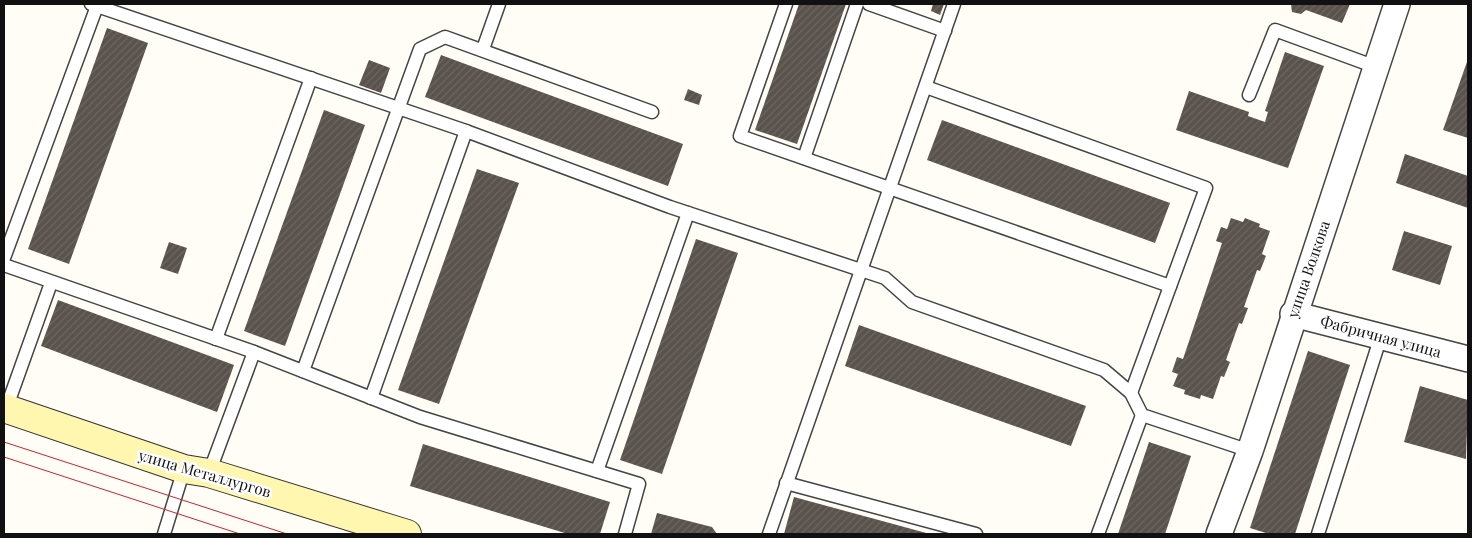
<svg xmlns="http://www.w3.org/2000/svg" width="1472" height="538" font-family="'Playfair Display',serif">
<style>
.building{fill:url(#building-hatch)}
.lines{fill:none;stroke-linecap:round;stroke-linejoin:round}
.service-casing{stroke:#444;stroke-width:15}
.minor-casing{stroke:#444;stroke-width:28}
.secondary-casing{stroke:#333;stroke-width:30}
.service{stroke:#fff;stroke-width:12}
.minor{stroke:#fff;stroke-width:25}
.secondary{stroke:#fff6b0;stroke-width:28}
.tram{stroke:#c4262e;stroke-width:1}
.labels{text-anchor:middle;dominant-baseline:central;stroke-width:5;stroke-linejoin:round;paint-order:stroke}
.street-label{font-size:15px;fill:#111;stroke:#fff}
</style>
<defs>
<pattern id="building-hatch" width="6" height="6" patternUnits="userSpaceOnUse" patternTransform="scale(1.25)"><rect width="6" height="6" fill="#5a524d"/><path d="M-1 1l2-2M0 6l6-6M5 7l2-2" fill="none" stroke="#6d6662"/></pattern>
</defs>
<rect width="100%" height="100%" fill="#fffdf5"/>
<!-- building -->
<g class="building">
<path d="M799,4H846L797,144L755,130Z"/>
<path d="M933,4H944L940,15L931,11Z"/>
<path d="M1291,4H1350L1342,23L1306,10L1301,14L1292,12Z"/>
<path d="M107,28L148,43L69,264L28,249Z"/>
<path d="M1285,52L1324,66L1288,168L1176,130L1189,91L1249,112L1248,116L1265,122L1268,112L1265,111Z"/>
<path d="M441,55L683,144L668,186L425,97Z"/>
<path d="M1468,59V138L1443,130Z"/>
<path d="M369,60L390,68L381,93L359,85Z"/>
<path d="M688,89L702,95L699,105L684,100Z"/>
<path d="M324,110L365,125L285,346L244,331Z"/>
<path d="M942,120L1170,203L1155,243L927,160Z"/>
<path d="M1405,154L1468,176V208L1396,183Z"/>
<path d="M477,169L519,183L439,404L398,390Z"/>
<path d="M1231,218L1243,222L1245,218L1260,224L1259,227L1270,231L1262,254L1266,256L1260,271L1257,270L1244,307L1248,308L1242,324L1239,323L1226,360L1230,362L1224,377L1221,376L1213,399L1201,395L1200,399L1184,394L1185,390L1173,386L1178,374L1172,372L1177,357L1183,359L1222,243L1216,241L1221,227L1227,229Z"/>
<path d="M1404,231L1452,246L1440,285L1392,270Z"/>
<path d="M696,239L738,253L662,474L620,460Z"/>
<path d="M169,242L187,248L178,274L160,268Z"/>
<path d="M58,300L234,365L217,412L41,346Z"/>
<path d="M859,325L1086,406L1071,446L845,366Z"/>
<path d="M1308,351L1350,365L1295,534H1269L1250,528Z"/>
<path d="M1420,386L1468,400L1466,459L1404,442Z"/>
<path d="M1149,442L1191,456L1165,534H1118Z"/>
<path d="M423,444L610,502L600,534H568L410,486Z"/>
<path d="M794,497L930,534H784Z"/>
<path d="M657,513L712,527L717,534H651Z"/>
</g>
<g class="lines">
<!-- service casing -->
<g class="service-casing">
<g id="service">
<path d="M91,4L466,131L670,207L885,278L912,302L1104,370L1131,393L1142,415L1250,451"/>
<path d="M786,4L740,136L1170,286"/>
<path d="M869,4L945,31"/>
<path d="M483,49L499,4"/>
<path d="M926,87L1206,188L1131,393"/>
<path d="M1249,95L1275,30L1376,67"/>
<path d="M804,158L857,4"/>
<path d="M4,258L97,6"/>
<path d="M4,265L254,352L420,417L639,484L625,534"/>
<path d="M216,339L311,78"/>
<path d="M303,371L420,49L445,37L652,112"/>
<path d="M371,398L466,131"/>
<path d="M6,409L51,283"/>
<path d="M597,471L688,213"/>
<path d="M209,473L254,352"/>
<path d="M786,483L976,534"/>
<path d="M164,534L184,469"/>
<path d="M769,534L954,4"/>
<path d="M1098,534L1142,415"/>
<path d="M1318,534L1381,336"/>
</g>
</g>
<!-- minor casing -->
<g class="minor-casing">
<g id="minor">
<path d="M1293,314L1468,359"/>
<path d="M1219,534L1250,451L1397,4"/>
</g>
</g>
<!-- secondary casing -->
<g class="secondary-casing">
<path id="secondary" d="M4,408L184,469L209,473L407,534"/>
</g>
<!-- service -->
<use href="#service" class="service"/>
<!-- minor -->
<use href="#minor" class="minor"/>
<!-- secondary -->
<use href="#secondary" class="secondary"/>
<!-- tram -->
<g class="tram">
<path d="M4,442L287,534"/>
<path d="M4,457L240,534"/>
</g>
</g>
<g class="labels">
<!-- street labels -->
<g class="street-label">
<text transform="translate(1308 269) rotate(-71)">улица Волкова</text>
<text transform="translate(1381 336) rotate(15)">Фабричная улица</text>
<text transform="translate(205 473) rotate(16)">улица Металлургов</text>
</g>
</g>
<!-- border -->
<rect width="1472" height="538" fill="none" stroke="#111111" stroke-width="10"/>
</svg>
